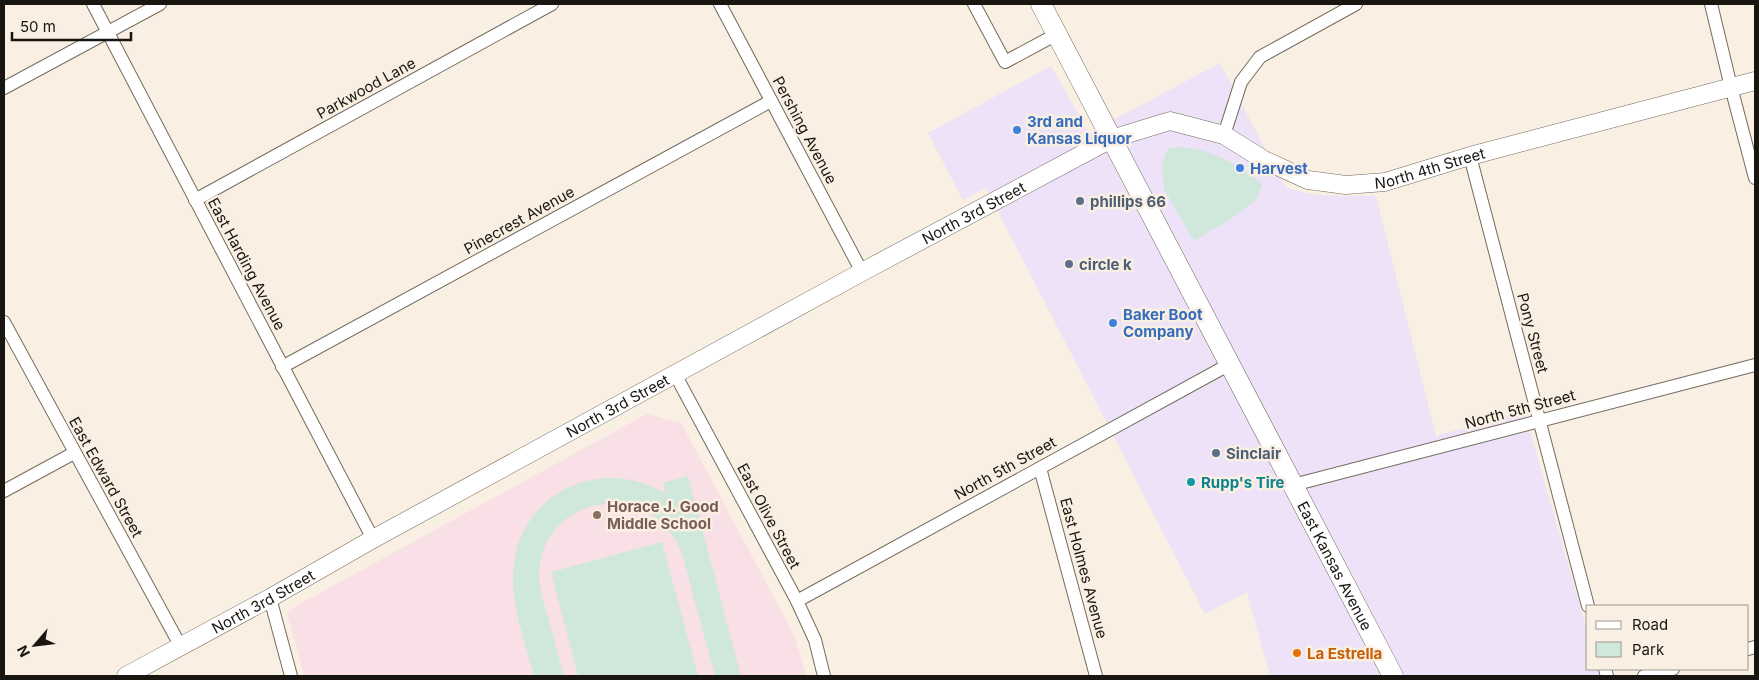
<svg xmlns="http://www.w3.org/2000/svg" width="1759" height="680" font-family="Inter,sans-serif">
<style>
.commercial{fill:#ede2f7}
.education{fill:#f9dfe6}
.green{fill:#d0e8dc}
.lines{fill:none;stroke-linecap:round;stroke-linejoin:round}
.street-casing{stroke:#746b60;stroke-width:14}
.secondary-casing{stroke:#746b60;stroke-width:19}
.primary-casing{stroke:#746b60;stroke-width:21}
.street{stroke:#fff;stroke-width:12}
.secondary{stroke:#fff;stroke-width:18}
.primary{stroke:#fff;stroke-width:20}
.shop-dot{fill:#3f7fe0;stroke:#f9efe2;stroke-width:2}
.service-dot{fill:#5c6f8a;stroke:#f9efe2;stroke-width:2}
.culture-dot{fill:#0f9aa8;stroke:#f9efe2;stroke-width:2}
.education-dot{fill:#8d6e63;stroke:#f9efe2;stroke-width:2}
.food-dot{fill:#e8710a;stroke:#f9efe2;stroke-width:2}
.labels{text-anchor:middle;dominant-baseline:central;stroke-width:5;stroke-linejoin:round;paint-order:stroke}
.street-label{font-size:15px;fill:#191511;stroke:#f9efe2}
.shop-label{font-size:15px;font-weight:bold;fill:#366cbe;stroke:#f9efe2;text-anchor:start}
.service-label{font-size:15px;font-weight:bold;fill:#4e5e75;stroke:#f9efe2;text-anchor:start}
.culture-label{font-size:15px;font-weight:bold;fill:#0d838f;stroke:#f9efe2;text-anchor:start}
.education-label{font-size:15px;font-weight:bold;fill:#785e54;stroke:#f9efe2;text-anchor:start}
.food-label{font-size:15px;font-weight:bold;fill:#c56008;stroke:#f9efe2;text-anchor:start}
</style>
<rect width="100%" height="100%" fill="#f9efe2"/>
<!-- commercial -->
<path class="commercial" d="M1220,63L1286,188L1317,195L1376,196L1436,436L1524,411L1588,634V669H1598L1600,676H1270L1247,592L1205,614L986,188L963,200L928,133L1051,66L1089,133Z"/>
<!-- education -->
<path class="education" d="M647,414L681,423L795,637L806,676H304L287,613L296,606Z"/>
<!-- green -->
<g class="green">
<path d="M1181,147C1189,148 1197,149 1204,151C1221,156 1251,171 1262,185L1256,200L1232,218L1194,241L1164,189L1162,165L1168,148Z"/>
<path d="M688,476L741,676H715C708,649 700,622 693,595C687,573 684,550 670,532C632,481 548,502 540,565C537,584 544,603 549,621C554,639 559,658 564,676H534C526,645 511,605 513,573C517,494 599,454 665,493L663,483Z"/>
<path d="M662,542L698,676H578L551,572Z"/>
</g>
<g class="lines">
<!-- street casing -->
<g class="street-casing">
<g id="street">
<path d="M93,4L373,539"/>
<path d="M720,4L862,272"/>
<path d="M974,4L1005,62L1057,34"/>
<path d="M1711,4L1731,87L1755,178"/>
<path d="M4,88L160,4"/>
<path d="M1224,135L1241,82L1260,57L1356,4"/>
<path d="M1470,156L1588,606"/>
<path d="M195,200L552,4"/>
<path d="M4,322L181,647"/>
<path d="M282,367L771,101"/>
<path d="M675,374L797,601L815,640L824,676"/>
<path d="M1040,468L1096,676"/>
<path d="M1293,485L1755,365"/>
<path d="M4,491L74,453"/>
<path d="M270,598L291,676"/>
<path d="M797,601L1230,364"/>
<path d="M1748,649L1755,647"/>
<path d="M1605,669L1607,676"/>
<path d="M1644,676L1673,669"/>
</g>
</g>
<!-- secondary casing -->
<g class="secondary-casing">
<g id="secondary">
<path id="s1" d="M126,676L270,598L373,539L862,272L1111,139L1170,121L1224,135L1264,160L1308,180L1346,185L1385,182L1470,156L1755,81"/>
</g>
</g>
<!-- primary casing -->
<g class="primary-casing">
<g id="primary">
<path id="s2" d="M1041,4L1393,676"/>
</g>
</g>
<!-- street -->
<use href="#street" class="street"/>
<!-- secondary -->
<use href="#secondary" class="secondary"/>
<!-- primary -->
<use href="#primary" class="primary"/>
</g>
<!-- markers -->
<g class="shop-dot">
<circle cx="1017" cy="130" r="5"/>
<circle cx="1240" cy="168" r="5"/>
<circle cx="1113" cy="323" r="5"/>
</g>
<g class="service-dot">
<circle cx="1080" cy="201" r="5"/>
<circle cx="1069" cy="264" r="5"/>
<circle cx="1216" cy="453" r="5"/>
</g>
<circle class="culture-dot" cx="1191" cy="482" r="5"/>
<circle class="education-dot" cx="597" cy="515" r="5"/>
<circle class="food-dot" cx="1297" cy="653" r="5"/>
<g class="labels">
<!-- street labels -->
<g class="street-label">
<text transform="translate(366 88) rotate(-29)">Parkwood Lane</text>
<text transform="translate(805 130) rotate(62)">Pershing Avenue</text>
<text stroke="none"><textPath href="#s1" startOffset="1459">North 4th Street</textPath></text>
<text stroke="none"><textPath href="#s1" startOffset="966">North 3rd Street</textPath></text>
<text transform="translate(519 220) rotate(-29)">Pinecrest Avenue</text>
<text transform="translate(247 264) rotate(62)">East Harding Avenue</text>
<text transform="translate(1533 333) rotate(75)">Pony Street</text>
<text stroke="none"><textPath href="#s1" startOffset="561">North 3rd Street</textPath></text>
<text transform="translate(1520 409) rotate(-15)">North 5th Street</text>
<text transform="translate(1005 468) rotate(-29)">North 5th Street</text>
<text transform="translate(106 477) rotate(61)">East Edward Street</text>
<text transform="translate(769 516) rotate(62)">East Olive Street</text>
<text stroke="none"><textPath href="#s2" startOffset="634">East Kansas Avenue</textPath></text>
<text transform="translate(1084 568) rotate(75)">East Holmes Avenue</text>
<text stroke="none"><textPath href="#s1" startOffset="156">North 3rd Street</textPath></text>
</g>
<!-- shop labels -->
<g class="shop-label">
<text x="1027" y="121">3rd and<tspan x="1027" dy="17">Kansas Liquor</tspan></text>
<text x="1250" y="168">Harvest</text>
<text x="1123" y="314">Baker Boot<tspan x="1123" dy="17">Company</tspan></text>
</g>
<!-- service labels -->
<g class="service-label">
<text x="1090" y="201">phillips 66</text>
<text x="1079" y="264">circle k</text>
<text x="1226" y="453">Sinclair</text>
</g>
<!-- culture labels -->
<g class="culture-label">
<text x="1201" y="482">Rupp's Tire</text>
</g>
<!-- education labels -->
<g class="education-label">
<text x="607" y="506">Horace J. Good<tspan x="607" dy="17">Middle School</tspan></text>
</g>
<!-- food labels -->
<g class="food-label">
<text x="1307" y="653">La Estrella</text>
</g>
</g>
<!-- border -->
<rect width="1759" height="680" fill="none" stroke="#191511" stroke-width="10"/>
<!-- legend -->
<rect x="1586" y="605" width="162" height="65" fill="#f9efe2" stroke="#9f988e"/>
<rect x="1596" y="621" width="25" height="8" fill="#ffffff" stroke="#9f988e"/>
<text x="1632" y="630" font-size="15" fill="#191511">Road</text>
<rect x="1596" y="642" width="25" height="15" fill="#d0e8dc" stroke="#9f988e"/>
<text x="1632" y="655" font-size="15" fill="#191511">Park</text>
<!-- north arrow -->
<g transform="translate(35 645) rotate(242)" stroke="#f9efe2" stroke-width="4" paint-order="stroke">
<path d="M0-4L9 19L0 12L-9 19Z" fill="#191511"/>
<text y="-8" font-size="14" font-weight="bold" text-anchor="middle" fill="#191511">N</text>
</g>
<!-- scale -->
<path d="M12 32v8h119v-8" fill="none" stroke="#191511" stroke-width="2.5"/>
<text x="20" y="32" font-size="15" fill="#191511" stroke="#f9efe2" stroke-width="4" paint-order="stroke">50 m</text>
</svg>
